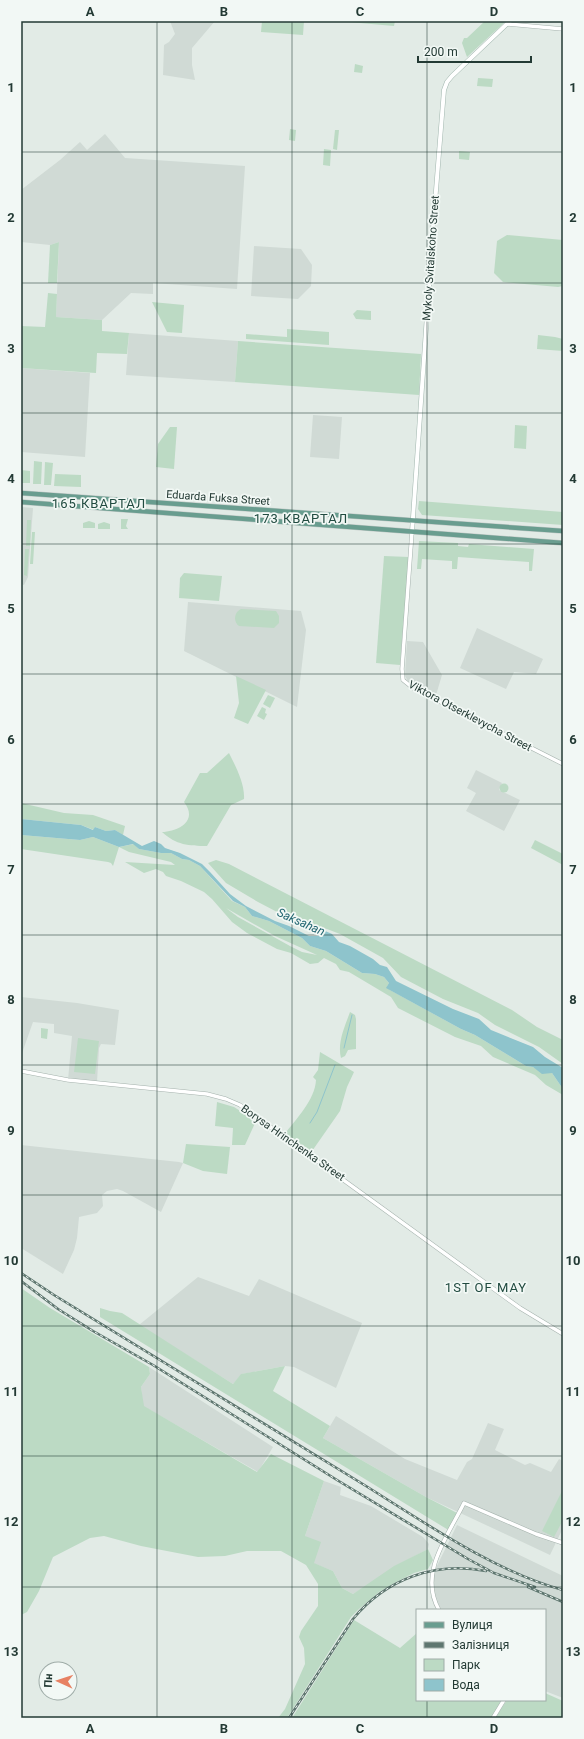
<svg xmlns="http://www.w3.org/2000/svg" width="584" height="1739" font-family="Roboto,sans-serif">
<style>
.built{fill:#d0dad5}
.green{fill:#bcdac4;fill-rule:evenodd}
.water{fill:#8ec4cc}
.lines{fill:none;stroke-linecap:round;stroke-linejoin:round}
.stream{stroke:#8ec4cc;stroke-width:1}
.tertiary-casing{stroke:#a5b2ad;stroke-width:4.5}
.secondary-casing{stroke:#a1b6ae;stroke-width:5}
.primary-casing{stroke:#c1c8c6;stroke-width:5.5}
.tertiary{stroke:#fff;stroke-width:3.5}
.secondary{stroke:#fff;stroke-width:4}
.primary{stroke:#699d8f;stroke-width:4.5}
.rail-casing{stroke:#5e766f;stroke-width:2.5}
.rail{stroke:#f2f8f5;stroke-width:1;stroke-dasharray:3;stroke-linecap:butt}
.grid{fill:none;stroke:#233a34;stroke-width:1;stroke-opacity:0.55}
.labels{text-anchor:middle;dominant-baseline:central;stroke-width:3.5;stroke-linejoin:round;paint-order:stroke}
.street-label{font-size:11px;fill:#233a34;stroke:#f2f8f5}
.water-label{font-size:12px;font-style:italic;fill:#226671;stroke:#f2f8f5}
.quarter-label{font-size:13px;letter-spacing:1px;fill:#214b40;stroke:#f2f8f5}
.neatline{fill:none;stroke:#233a34;stroke-width:1.5}
.grid-label{font-size:13px;text-anchor:middle;font-weight:bold;fill:#233a34}
</style>
<rect width="100%" height="100%" fill="#e2ebe6"/>
<!-- built -->
<g class="built">
<path d="M170,21H215L192,48V65L195,80L163,75L164,45L169,42L175,34Z"/>
<path d="M105,134L125,158L245,166L237,289L153,283V294L131,293L102,320L56,317L59,242L50,245L21,242V190L60,160L80,142L87,150Z"/>
<path d="M254,246L301,249L312,265L311,286L298,299L251,296Z"/>
<path d="M129,333L238,341L235,382L126,375Z"/>
<path d="M21,368L90,373L85,457L21,452Z"/>
<path d="M313,415L342,417L339,459L310,457Z"/>
<path d="M21,507L33,508L28,577L24,585L21,584Z"/>
<path d="M188,602L301,611L306,630L297,707L184,651Z"/>
<path d="M477,628L543,659L536,674L514,672L506,689L460,668Z"/>
<path d="M407,641L423,642L442,675L436,695L408,681L405,676Z"/>
<path d="M476,770L502,783L499,790L520,800L504,831L466,811L476,793L467,788Z"/>
<path d="M21,997L77,1003L119,1010L115,1045L101,1044L99,1048L97,1082L68,1080L72,1036L54,1033V1024L33,1022L21,1056Z"/>
<path d="M21,1145L179,1162L183,1163L161,1212L123,1191L117,1189L107,1191L102,1195L103,1206L97,1213L79,1217L77,1238L74,1250L63,1274L21,1248Z"/>
<path d="M198,1277L249,1296L259,1279L362,1323L336,1388L294,1367L285,1366L242,1374L233,1384L139,1325Z"/>
<path d="M149,1367L273,1447L258,1472L143,1406L141,1387L150,1374Z"/>
<path d="M336,1416L405,1459L457,1480L467,1462L472,1459L488,1423L504,1429L495,1450L525,1465L530,1463L551,1472L559,1459L563,1461V1528L550,1555L426,1497L323,1438Z"/>
<path d="M324,1481L341,1487L340,1495L371,1506L423,1537L429,1544L428,1549L411,1558L353,1594L342,1588L333,1571L313,1563L305,1536Z"/>
<path d="M457,1525L563,1576V1698L545,1691V1610H439L435,1603L432,1576Z"/>
</g>
<!-- green -->
<g class="green">
<path d="M262,21H304L303,35L261,32Z"/>
<path d="M337,21H395L394,26Z"/>
<path d="M485,21H506L467,57L462,43L464,38H467Z"/>
<path d="M355,64L363,66L362,73L354,72Z"/>
<path d="M478,78L493,79L492,87L477,86Z"/>
<path d="M290,129L296,130L295,141L289,140Z"/>
<path d="M335,130H339L337,150L333,149Z"/>
<path d="M324,149L331,150L330,166L323,165Z"/>
<path d="M459,151L470,152L469,160L459,159Z"/>
<path d="M507,235L563,240V286L558,287L503,282L494,273L497,241Z"/>
<path d="M59,242L57,283H48L50,245Z"/>
<path d="M48,293L57,294L56,317L102,320V331L129,333L127,354L97,353L96,373L21,368V326L45,327Z"/>
<path d="M152,302L184,305L182,333L167,332Z"/>
<path d="M357,310L371,311V320L356,319L353,314Z"/>
<path d="M287,329L329,332V345L246,339V334L287,337Z"/>
<path d="M538,335L555,337L563,339V351L537,349Z"/>
<path d="M238,341L421,354L419,395L235,382Z"/>
<path d="M515,425L527,426L526,449L514,448Z"/>
<path d="M170,427H177L174,469L156,467L158,444Z"/>
<path d="M34,461L42,462L41,484H33Z"/>
<path d="M45,462L53,463L51,485H44Z"/>
<path d="M21,470L30,471V483H21Z"/>
<path d="M55,474L81,475V487L54,486Z"/>
<path d="M419,501L563,512V525L422,515L418,509Z"/>
<path d="M121,519H128L126,526L128,529H121Z"/>
<path d="M27,520H31L30,546H26Z"/>
<path d="M89,521L95,523V528H83V523Z"/>
<path d="M104,522L110,524V529H98V524Z"/>
<path d="M32,532H35L33,564H30Z"/>
<path d="M419,541L458,543V546L468,547L469,544L534,549L532,571H529V562L458,557L457,569H452V561L422,559L421,569H417Z"/>
<path d="M25,549H29L27,576L24,575Z"/>
<path d="M384,556L409,557L400,665L376,663Z"/>
<path d="M184,573L222,576L219,601L179,598L180,578Z"/>
<path d="M241,609L276,611L279,616V623L274,628L239,626C233,622 234,612 241,609Z"/>
<path d="M236,676L266,690L248,724L234,718L239,703Z"/>
<path d="M268,695L275,698L270,708L263,704Z"/>
<path d="M262,707L266,709L265,713L267,714L264,720L257,716Z"/>
<path d="M229,753C236,767 245,784 244,799L231,805L207,846C189,846 176,845 162,832C180,831 198,820 184,802L200,773H207Z"/>
<circle cx="504" cy="788" r="4.5"/>
<path d="M21,803L64,813L93,815L125,826L123,835L115,830L106,831L95,827L94,830L81,825L21,819Z"/>
<path d="M21,835L80,840L93,837L119,847L134,844L139,849L161,853H171L182,859L189,860L200,866L232,901L245,907L252,916L269,921L302,938L310,946L326,951L362,973L375,974L384,977L389,983L387,987L390,990L461,1029L475,1035L526,1066L533,1067L540,1071L552,1073L563,1089V1095L546,1085L535,1075L493,1057L481,1046L455,1037L398,1008L391,997L349,972L340,970L336,964L324,958L318,963L310,964L291,953L277,949L247,933L232,922L212,899L204,892L181,881L166,876L163,872L156,869L144,873L125,862L175,865L171,862L129,852L119,847L113,866L111,863L108,862L21,849ZM226,908L275,936L317,955L302,952L290,946L238,917Z"/>
<path d="M535,840L563,854V865L531,848Z"/>
<path d="M216,860L229,864L512,1010L537,1027L563,1040V1064L539,1047L495,1025L478,1013L443,999L401,977L383,958L340,934L327,929L300,924L258,902L226,883L208,863Z"/>
<path d="M350,1012L355,1015L356,1019V1049L348,1050L345,1056L341,1058C337,1043 345,1026 350,1012Z"/>
<path d="M41,1028L48,1029L47,1039L41,1038Z"/>
<path d="M78,1038L99,1041L95,1074L74,1072Z"/>
<path d="M320,1052L354,1072L347,1087L340,1111L310,1154L284,1135C296,1119 315,1100 316,1080L313,1077L318,1070Z"/>
<path d="M217,1102L234,1107L256,1121L245,1145H232L233,1128L215,1126Z"/>
<path d="M186,1144L230,1147L227,1174L203,1171L183,1163Z"/>
<path d="M21,1288L50,1308L149,1367L150,1374L141,1387L144,1406L257,1472L271,1454L324,1481L305,1536L321,1542L314,1563L333,1571L342,1588L353,1594L394,1566L428,1549L433,1560L428,1569L414,1573L396,1582L379,1592L359,1609L351,1617L287,1718H278L285,1709L305,1664L304,1648L299,1637L301,1631L318,1606V1584L306,1565L281,1551H247L225,1556L198,1557L141,1546L104,1536L90,1538L53,1557L39,1591L27,1612L21,1615Z"/>
<path d="M100,1308L110,1311L122,1313L233,1384L241,1374L285,1366L273,1391L330,1426L323,1438L426,1497L459,1514L450,1531L100,1317Z"/>
<path d="M563,1489V1520L554,1537L542,1531Z"/>
<path d="M354,1620L400,1648L417,1633V1700H502L491,1718H292Z"/>
<path d="M545,1693L563,1701V1718H495L507,1700H545Z"/>
</g>
<!-- water -->
<path class="water" d="M21,819L81,825L93,830L95,827L106,831L115,830L142,846L154,841L161,844L165,848L180,853L202,864L210,872L230,894L246,906L275,921L289,926L309,936H317L323,930L332,934L339,942L350,946L373,959L380,965L387,967L396,981L453,1009L479,1019L491,1030L533,1047L545,1057L563,1068V1089L552,1073L542,1074L533,1067L526,1066L475,1035L461,1029L386,988L389,983L384,977L375,974L362,973L326,951L310,946L302,938L269,921L252,916L245,907L233,901L200,866L189,860L182,859L171,853H161L139,849L133,844L119,847L93,837L80,840L21,835Z"/>
<g class="lines">
<!-- stream -->
<g class="stream">
<path d="M344,1048L352,1015"/>
<path d="M310,1123L317,1112L335,1065"/>
</g>
<!-- tertiary casing -->
<g class="tertiary-casing">
<g id="tertiary">
<path d="M507,24L563,29"/>
<path d="M412,532L402,669L403,680L413,688L563,764"/>
<path d="M21,1071L68,1080L207,1094L226,1099L240,1105L520,1308L563,1334"/>
<path d="M439,1610C418,1573 448,1536 464,1503L536,1534L563,1543"/>
<path d="M493,1718L504,1700"/>
</g>
</g>
<!-- secondary casing -->
<g class="secondary-casing">
<path id="secondary" d="M412,532L433,228L444,90L447,82L452,76L510,21"/>
</g>
<!-- primary casing -->
<g class="primary-casing">
<g id="primary">
<path d="M21,493L563,531"/>
<path d="M21,502L563,543"/>
</g>
</g>
<!-- tertiary -->
<use href="#tertiary" class="tertiary"/>
<!-- secondary -->
<use href="#secondary" class="secondary"/>
<!-- primary -->
<use href="#primary" class="primary"/>
<!-- rail casing -->
<g class="rail-casing">
<g id="rail">
<path d="M21,1273L54,1295C158,1359 262,1423 366,1486C425,1523 496,1572 563,1590"/>
<path d="M21,1281L58,1309L93,1331L153,1365L337,1480L468,1559L494,1573L535,1587"/>
<path d="M528,1587L563,1602"/>
<path d="M289,1718L353,1619C386,1579 435,1561 486,1571"/>
</g>
</g>
<!-- rail -->
<use href="#rail" class="rail"/>
</g>
<!-- grid -->
<path class="grid" d="M157,21V1718M292,21V1718M427,21V1610M21,152H563M21,283H563M21,413H563M21,544H563M21,674H563M21,804H563M21,935H563M21,1065H563M21,1195H563M21,1326H563M21,1456H563M21,1587H563M427,1700V1718"/>
<g class="labels">
<!-- street labels -->
<g class="street-label">
<text transform="translate(431 258) rotate(-86)">Mykoly Svitalskoho Street</text>
<text transform="translate(218 498) rotate(4)">Eduarda Fuksa Street</text>
<text transform="translate(470 716) rotate(28)">Viktora Otserklevycha Street</text>
<text transform="translate(293 1143) rotate(35)">Borysa Hrinchenka Street</text>
</g>
<!-- water labels -->
<g class="water-label">
<text transform="translate(301 922) rotate(24)">Saksahan</text>
</g>
<!-- quarter labels -->
<g class="quarter-label">
<text x="99" y="503">165 КВАРТАЛ</text>
<text x="301" y="518">173 КВАРТАЛ</text>
<text x="486" y="1287">1ST OF MAY</text>
</g>
</g>
<!-- border -->
<rect width="584" height="1739" fill="none" stroke="#f2f8f5" stroke-width="44"/>
<!-- legend -->
<rect x="416" y="1609" width="130" height="92" fill="#f2f8f5" stroke="#9faca8"/>
<rect x="424" y="1622" width="20" height="6" fill="#699d8f" stroke="#9faca8"/>
<text x="452" y="1629" font-size="12" fill="#233a34">Вулиця</text>
<rect x="424" y="1642" width="20" height="6" fill="#5e766f" stroke="#9faca8"/>
<text x="452" y="1649" font-size="12" fill="#233a34">Залізниця</text>
<rect x="424" y="1659" width="20" height="12" fill="#bcdac4" stroke="#9faca8"/>
<text x="452" y="1669" font-size="12" fill="#233a34">Парк</text>
<rect x="424" y="1679" width="20" height="12" fill="#8ec4cc" stroke="#9faca8"/>
<text x="452" y="1689" font-size="12" fill="#233a34">Вода</text>
<!-- north arrow -->
<g transform="translate(58 1681) rotate(273)"><circle r="19" fill="#f2f8f5" stroke="#9faca8"/>
<path d="M0-3L7 15L0 10L-7 15Z" fill="#e78163"/>
<text y="-6" font-size="11" font-weight="bold" text-anchor="middle" fill="#233a34">Пн</text>
</g>
<!-- scale -->
<path d="M418 56v6h113v-6" fill="none" stroke="#233a34" stroke-width="2"/>
<text x="424" y="56" font-size="12" fill="#233a34" stroke="#f2f8f5" stroke-width="3" paint-order="stroke">200 m</text>
<rect x="22" y="22" width="540" height="1695" class="neatline"/>
<g class="grid-label">
<text x="90" y="16">A</text>
<text x="224" y="16">B</text>
<text x="360" y="16">C</text>
<text x="494" y="16">D</text>
<text x="11" y="92">1</text>
<text x="573" y="92">1</text>
<text x="11" y="222">2</text>
<text x="573" y="222">2</text>
<text x="11" y="353">3</text>
<text x="573" y="353">3</text>
<text x="11" y="483">4</text>
<text x="573" y="483">4</text>
<text x="11" y="613">5</text>
<text x="573" y="613">5</text>
<text x="11" y="744">6</text>
<text x="573" y="744">6</text>
<text x="11" y="874">7</text>
<text x="573" y="874">7</text>
<text x="11" y="1004">8</text>
<text x="573" y="1004">8</text>
<text x="11" y="1135">9</text>
<text x="573" y="1135">9</text>
<text x="11" y="1265">10</text>
<text x="573" y="1265">10</text>
<text x="11" y="1396">11</text>
<text x="573" y="1396">11</text>
<text x="11" y="1526">12</text>
<text x="573" y="1526">12</text>
<text x="11" y="1656">13</text>
<text x="573" y="1656">13</text>
<text x="90" y="1733">A</text>
<text x="224" y="1733">B</text>
<text x="360" y="1733">C</text>
<text x="494" y="1733">D</text>
</g>
</svg>
